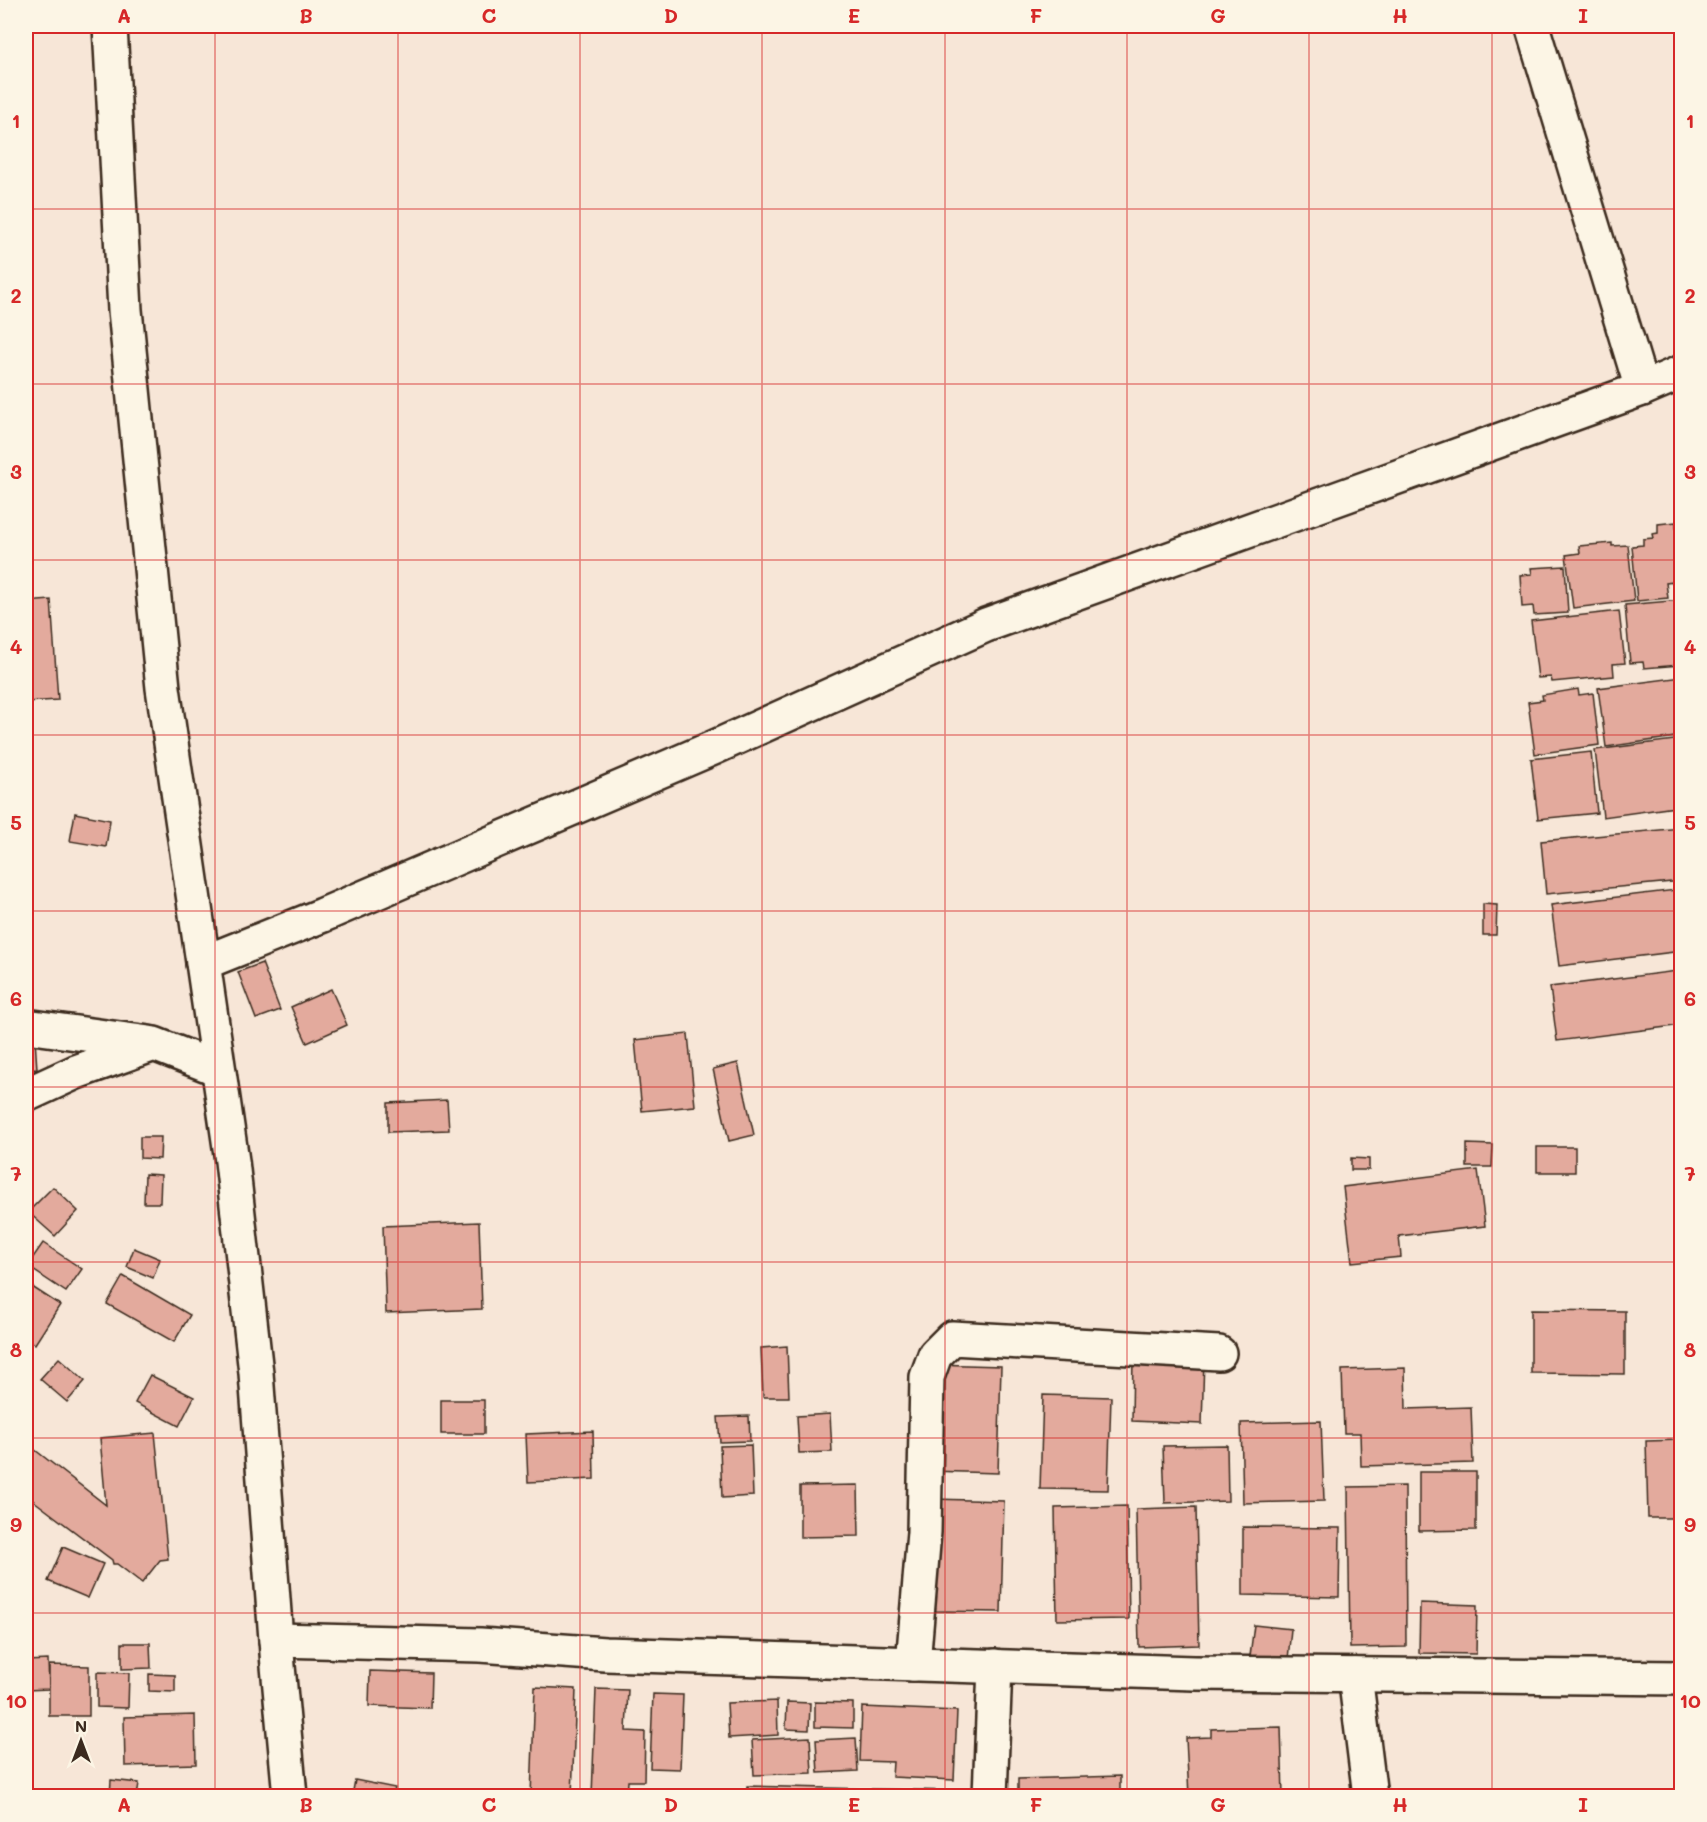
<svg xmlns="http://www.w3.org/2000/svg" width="1707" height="1822" font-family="Mali,sans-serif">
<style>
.building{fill:#e3aa9d;stroke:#3b2a1e;stroke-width:1.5}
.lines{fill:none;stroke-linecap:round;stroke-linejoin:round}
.minor-casing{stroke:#3b2a1e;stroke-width:38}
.tertiary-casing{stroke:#3b2a1e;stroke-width:38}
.minor{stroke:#fcf5e5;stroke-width:33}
.tertiary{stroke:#fcf5e5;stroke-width:33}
.grid{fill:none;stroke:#d62828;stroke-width:1.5;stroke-opacity:0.55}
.neatline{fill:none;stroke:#d62828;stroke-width:2}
.grid-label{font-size:20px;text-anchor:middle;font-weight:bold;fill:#d62828}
</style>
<rect width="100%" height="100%" fill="#f7e6d7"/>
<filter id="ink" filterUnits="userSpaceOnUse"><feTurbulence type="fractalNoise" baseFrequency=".0167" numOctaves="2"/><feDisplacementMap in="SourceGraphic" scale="12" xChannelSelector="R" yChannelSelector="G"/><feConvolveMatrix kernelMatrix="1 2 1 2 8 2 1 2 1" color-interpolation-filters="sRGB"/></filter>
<g filter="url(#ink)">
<!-- building -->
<g class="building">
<path d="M1676,522V528H1682V581L1666,583L1668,598L1637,601L1632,546L1643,545V539L1653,538L1652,534L1658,533V524Z"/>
<path d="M1612,543V546L1628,545L1634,601L1573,608L1566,555L1580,553L1579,546Z"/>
<path d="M1565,566L1568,613L1534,615L1533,606L1522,607L1520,575L1532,574L1531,568Z"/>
<path d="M51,600L58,700L26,702V602Z"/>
<path d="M1682,600V656H1679L1680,665L1644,668L1643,662L1630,663L1625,605Z"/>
<path d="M1619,611L1625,663L1613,664L1614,676L1552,682L1551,677L1538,678L1531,621Z"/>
<path d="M1682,677V736L1606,747L1598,688Z"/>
<path d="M1578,689L1579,695L1593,693L1599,745L1535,754L1528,702L1543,700L1542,695Z"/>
<path d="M1682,739V806L1603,817L1595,750Z"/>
<path d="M1591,752L1597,813L1538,819L1531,759Z"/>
<path d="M75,813L110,820L106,847L70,841Z"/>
<path d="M1681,828L1682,881L1546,894L1541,841Z"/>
<path d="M1676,890L1682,932V951L1559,966L1551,905Z"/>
<path d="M1483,904L1497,905L1496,935H1483Z"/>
<path d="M262,963L280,1010L256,1019L238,972Z"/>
<path d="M1677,971L1682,1003V1025L1557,1041L1550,987Z"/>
<path d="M331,989L347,1025L307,1043L291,1007Z"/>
<path d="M688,1034L695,1106L642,1111L635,1040Z"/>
<path d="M26,1039H35L37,1069L26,1070Z"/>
<path d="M738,1063L754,1135L729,1141L713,1069Z"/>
<path d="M447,1100L449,1130L388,1132V1103Z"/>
<path d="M140,1137H161L160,1159L140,1158Z"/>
<path d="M1467,1144L1493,1145L1492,1167H1467Z"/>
<rect x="1537" y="1147" width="38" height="25"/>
<path d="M1351,1158L1369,1159V1170H1351Z"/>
<path d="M1478,1170L1485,1226L1399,1236L1401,1257L1352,1262L1343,1187Z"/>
<path d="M145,1174L161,1175L160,1203H144Z"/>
<path d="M53,1187L78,1211L55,1236L28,1212Z"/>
<path d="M479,1222L482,1309L386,1313L383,1226Z"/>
<path d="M43,1243L82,1269L66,1292L27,1266Z"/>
<path d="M134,1248L160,1259L153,1278L127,1267Z"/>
<path d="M123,1276L190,1315L174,1342L107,1304Z"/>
<path d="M26,1283L60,1305L35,1344L26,1338Z"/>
<path d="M1531,1310L1625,1311V1374L1531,1373Z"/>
<path d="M787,1346L789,1397H763L761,1348Z"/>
<path d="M1133,1355L1204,1358L1202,1424L1132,1421Z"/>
<path d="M59,1358L85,1381L67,1402L40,1379Z"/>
<path d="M931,1364L1001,1366L998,1473L929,1471Z"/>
<path d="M1405,1368L1406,1409L1471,1407L1473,1463L1361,1466L1360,1433H1344L1342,1370Z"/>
<path d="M150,1375L194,1397L179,1426L135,1403Z"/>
<path d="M1043,1395L1111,1397L1108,1490L1040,1489Z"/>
<rect x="441" y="1400" width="43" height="34"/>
<path d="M830,1414L832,1452L799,1453L797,1416Z"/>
<path d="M749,1416L750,1441L720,1442L718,1417Z"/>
<path d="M1321,1421L1324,1501L1243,1503L1241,1423Z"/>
<path d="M593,1431L594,1479L528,1482L526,1434Z"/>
<path d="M155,1433L168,1559L160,1560L142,1583L117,1564H113L112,1560L26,1495V1443L106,1505L100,1438Z"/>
<path d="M1682,1440V1518H1648L1646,1441Z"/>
<path d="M751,1445L753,1496L722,1498L720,1446Z"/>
<path d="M1227,1445L1228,1501L1165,1503L1163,1446Z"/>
<path d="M1419,1472H1476V1530L1419,1531Z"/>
<path d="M858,1485L859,1536L800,1537V1486Z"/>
<path d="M1405,1486L1406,1647L1350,1648L1348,1487Z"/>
<path d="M934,1499L1004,1501L1001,1612L931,1611Z"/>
<path d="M1127,1506L1129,1619L1057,1620L1055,1508Z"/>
<path d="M1196,1507L1199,1645L1139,1647L1136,1509Z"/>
<path d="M1243,1527L1340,1528L1339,1597L1243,1595Z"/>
<path d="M63,1547L103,1564L88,1598L48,1581Z"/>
<path d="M1420,1603L1477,1605L1476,1654L1419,1653Z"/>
<path d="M1254,1625L1291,1629L1288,1659L1250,1656Z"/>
<path d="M122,1643H150L151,1668L122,1669Z"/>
<path d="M48,1660L49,1689L26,1690V1661Z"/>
<path d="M49,1665L89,1666V1716H49Z"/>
<path d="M370,1671L431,1673L430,1708L369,1706Z"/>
<path d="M97,1672L129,1673L128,1708L97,1707Z"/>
<path d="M149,1674L175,1675V1692L149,1691Z"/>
<path d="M535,1687L576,1689L572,1796H531Z"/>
<path d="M596,1689L628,1690L626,1731L645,1732L644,1781H628L627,1796H592Z"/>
<path d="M653,1694L683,1695L680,1769L650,1768Z"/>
<path d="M777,1701L778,1735L729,1738L727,1703Z"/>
<path d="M787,1702L810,1703L809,1730L786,1729Z"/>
<path d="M815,1702L853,1703V1728L815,1727Z"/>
<path d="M862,1707L957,1711L954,1780L892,1777L893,1762L860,1761Z"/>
<path d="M195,1715L196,1764L125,1766L124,1717Z"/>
<path d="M1281,1727L1283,1796H1189L1186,1738L1211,1737V1729Z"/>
<path d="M810,1737L812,1773L754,1775L752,1740Z"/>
<path d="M856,1738L858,1771L818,1773L816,1740Z"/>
<path d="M1120,1776V1796H1018V1779Z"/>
<path d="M111,1780L139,1783L137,1796H110Z"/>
<path d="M355,1780L395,1788L393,1796H352Z"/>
<path d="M747,1786L954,1791V1796H746Z"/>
</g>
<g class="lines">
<!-- minor casing -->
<g class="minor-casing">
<g id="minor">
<path d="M1532,26L1642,389"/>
<path d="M203,963L323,915L713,748L986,625L1642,389L1682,372"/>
<path d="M26,1026L149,1043"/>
<path d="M26,1095L76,1072L154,1044L218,1069"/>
<path d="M276,1640L480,1645L605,1654L1194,1673L1682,1678"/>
<path d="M913,1664L924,1532L927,1377L935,1355L952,1338L1219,1353"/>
<path d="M1355,1675L1370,1796"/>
<path d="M990,1796L995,1666"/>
</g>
</g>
<!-- tertiary casing -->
<g class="tertiary-casing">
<path id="tertiary" d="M110,26L125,310L163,688L232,1161L256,1373L278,1666L290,1796"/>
</g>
<!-- minor -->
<use href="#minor" class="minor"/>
<!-- tertiary -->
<use href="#tertiary" class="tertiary"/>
</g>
</g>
<!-- grid -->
<path class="grid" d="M215,26V1796M398,26V1796M580,26V1796M762,26V1796M945,26V1796M1127,26V1796M1309,26V1796M1492,26V1796M26,209H1682M26,384H1682M26,560H1682M26,735H1682M26,911H1682M26,1087H1682M26,1262H1682M26,1438H1682M26,1613H1682"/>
<!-- margin -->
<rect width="1707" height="1822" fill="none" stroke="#fcf5e5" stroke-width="66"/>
<!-- north arrow -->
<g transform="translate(81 1741)" stroke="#fcf5e5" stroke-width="4.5" paint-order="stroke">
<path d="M0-4.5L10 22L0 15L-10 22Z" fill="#3b2a1e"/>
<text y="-9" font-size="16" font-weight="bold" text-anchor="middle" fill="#3b2a1e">N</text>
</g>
<rect x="33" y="33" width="1641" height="1756" class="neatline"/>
<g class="grid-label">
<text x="124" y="23">A</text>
<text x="306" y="23">B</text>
<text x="489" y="23">C</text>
<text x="671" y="23">D</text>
<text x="854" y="23">E</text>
<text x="1036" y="23">F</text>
<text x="1218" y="23">G</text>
<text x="1400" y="23">H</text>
<text x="1583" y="23">I</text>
<text x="16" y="128">1</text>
<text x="1690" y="128">1</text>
<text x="16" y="303">2</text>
<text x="1690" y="303">2</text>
<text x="16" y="479">3</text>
<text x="1690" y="479">3</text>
<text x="16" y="654">4</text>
<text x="1690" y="654">4</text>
<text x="16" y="830">5</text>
<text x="1690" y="830">5</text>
<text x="16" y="1006">6</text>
<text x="1690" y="1006">6</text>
<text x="16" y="1181">7</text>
<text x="1690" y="1181">7</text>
<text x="16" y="1357">8</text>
<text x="1690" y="1357">8</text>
<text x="16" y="1532">9</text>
<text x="1690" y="1532">9</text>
<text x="16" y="1708">10</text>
<text x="1690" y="1708">10</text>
<text x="124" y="1812">A</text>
<text x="306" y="1812">B</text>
<text x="489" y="1812">C</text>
<text x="671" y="1812">D</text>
<text x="854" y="1812">E</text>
<text x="1036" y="1812">F</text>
<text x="1218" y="1812">G</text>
<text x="1400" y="1812">H</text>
<text x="1583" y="1812">I</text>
</g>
</svg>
